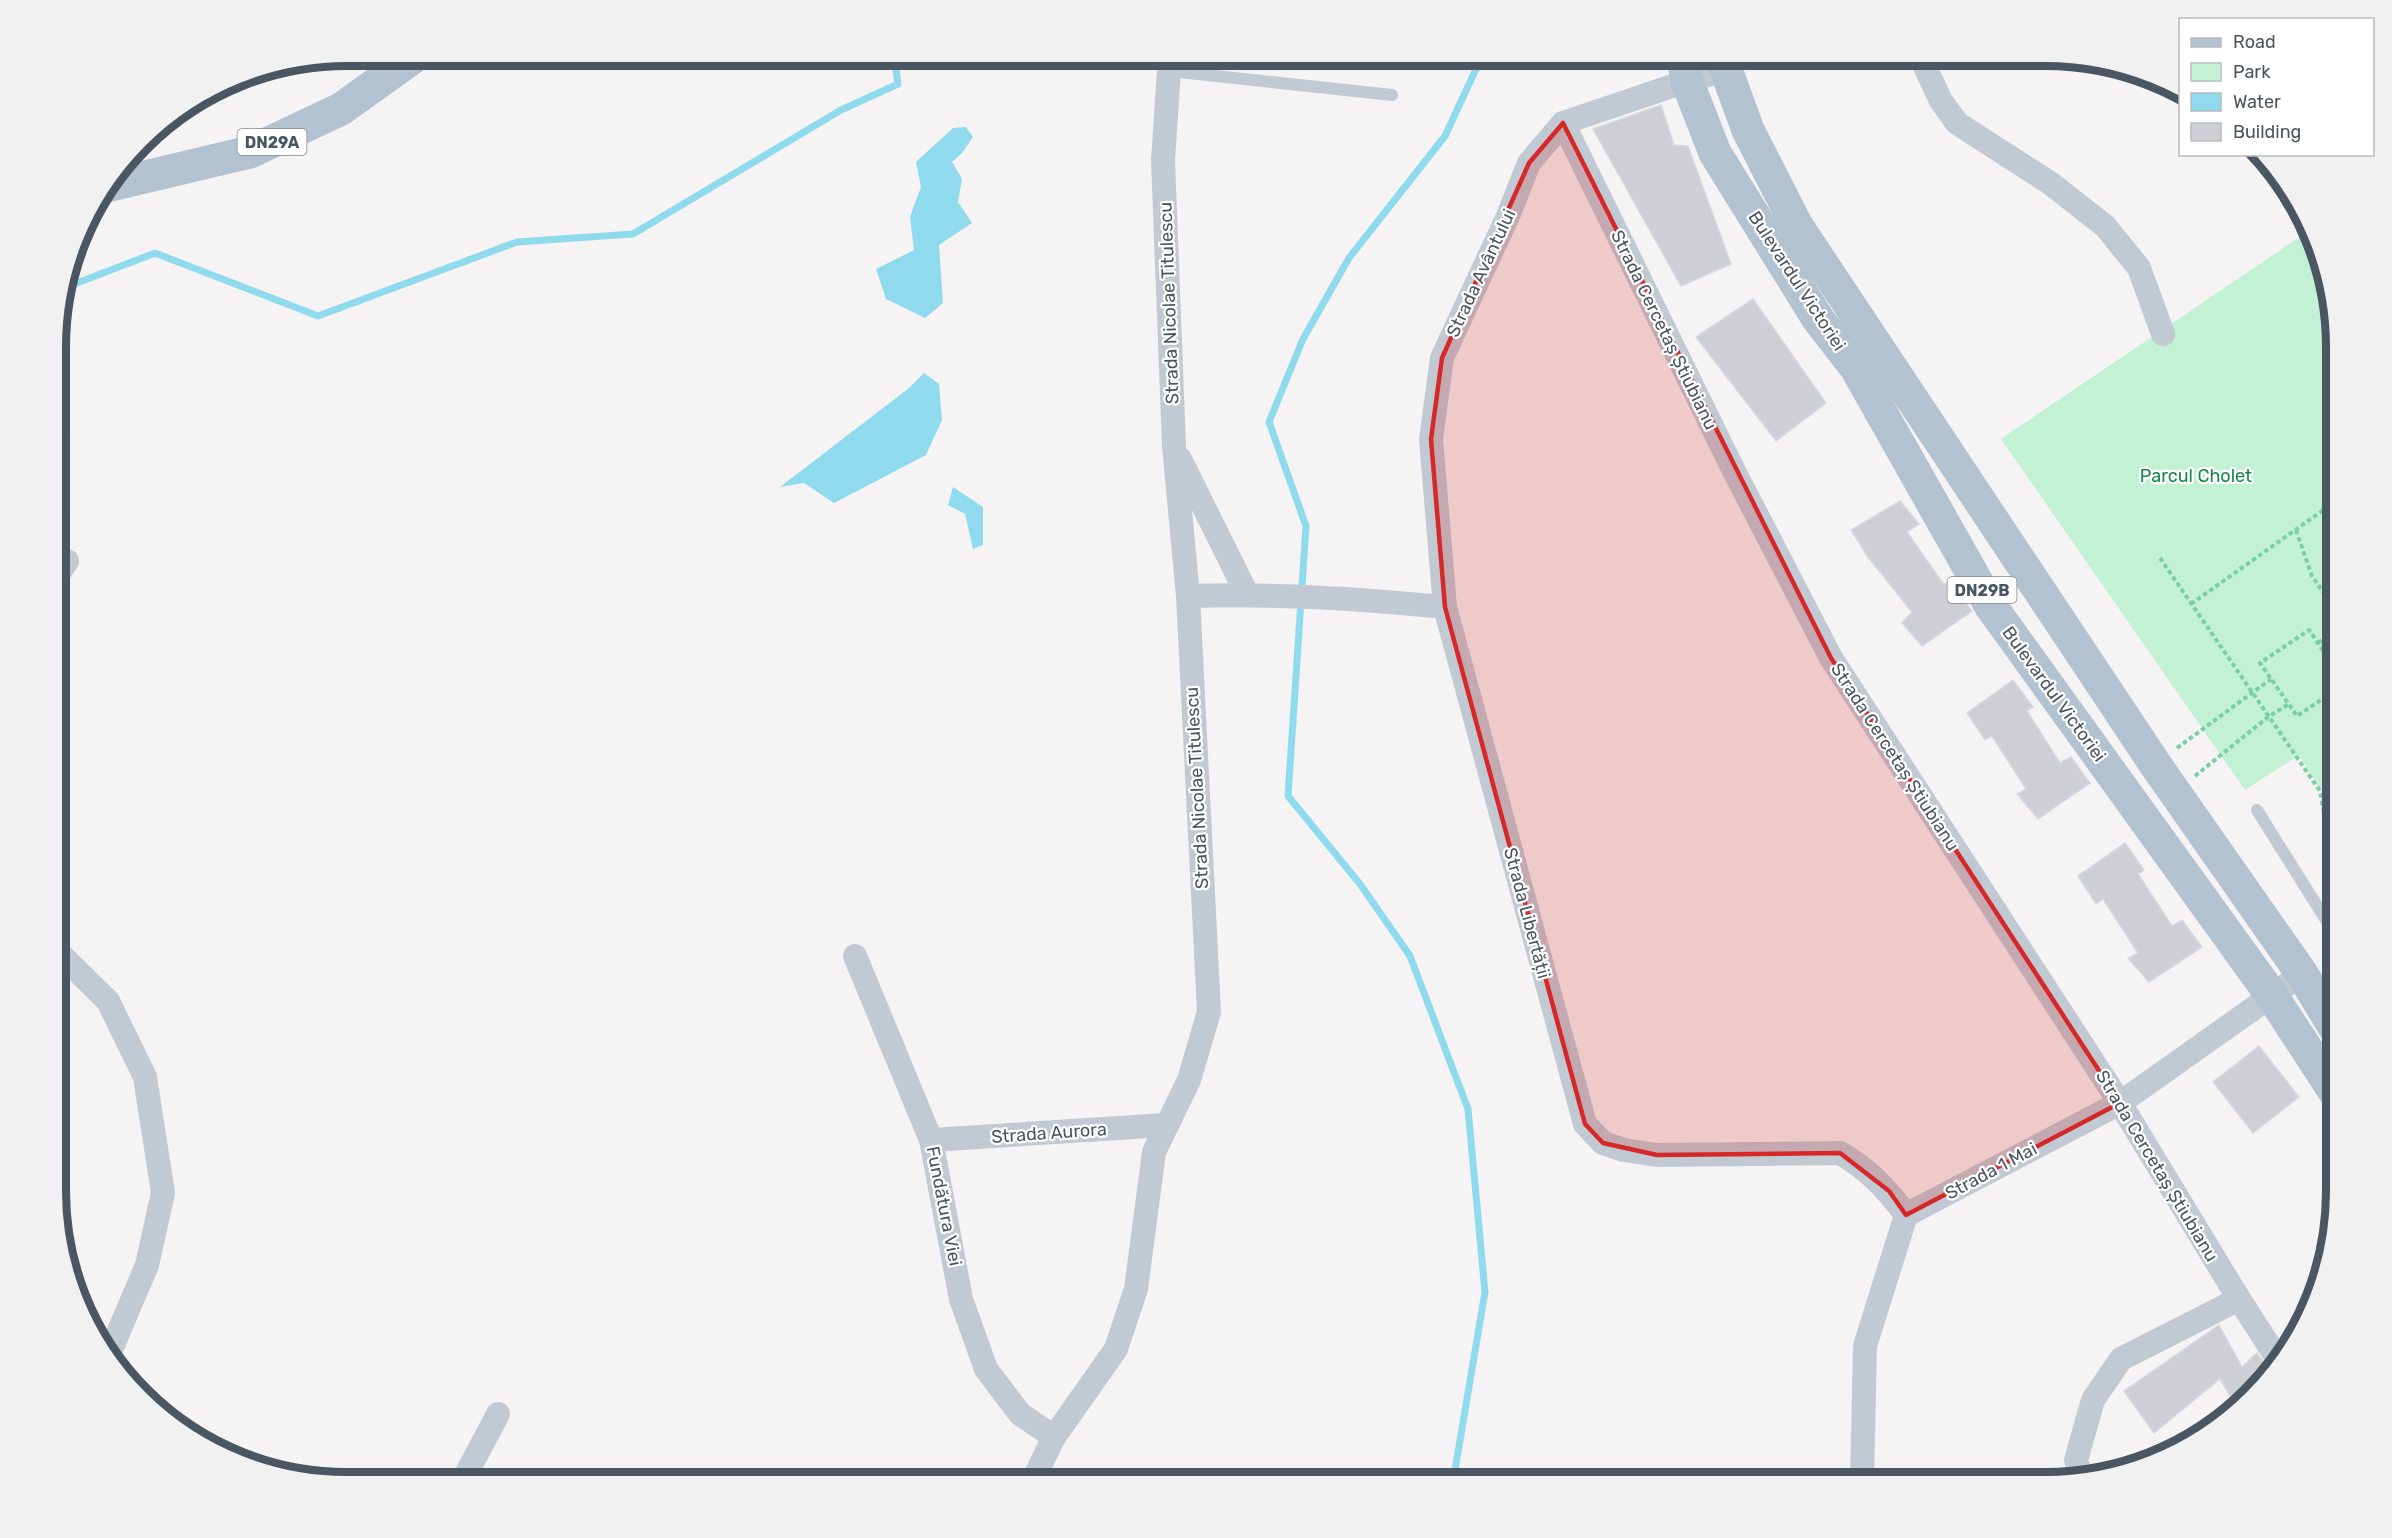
<svg xmlns="http://www.w3.org/2000/svg" width="2392" height="1538" font-family="Rubik,sans-serif">
<style>
.green{fill:#c3f1d5}
.water{fill:#90daee}
.lines{fill:none;stroke-linecap:round;stroke-linejoin:round}
.stream{stroke:#90daee;stroke-width:7}
.building{fill:#cdcfd5;stroke:#d7d9de;stroke-width:1.5}
.path{stroke:#7ad0a6;stroke-width:4;stroke-dasharray:4.5 3;stroke-linecap:butt}
.lane{stroke:#c1cad2;stroke-width:12}
.street{stroke:#c1cad2;stroke-width:24}
.primary{stroke:#b3c2d1;stroke-width:33}
.marked{fill:#d62828;fill-opacity:0.2;stroke:#d62828;stroke-width:4.5;stroke-linejoin:round}
.labels{text-anchor:middle;dominant-baseline:central;stroke-width:4.5;stroke-linejoin:round;paint-order:stroke}
.shield{fill:#fff;stroke:#808990;stroke-width:1.5}
.shield-label{font-size:16px;font-weight:bold;fill:#4a5661}
.street-label{font-size:18px;fill:#4a5661;stroke:#fff}
.park-label{font-size:18px;fill:#17864f;stroke:#fff}
.rim{fill:none;stroke:#4a5661;stroke-width:8}
</style>
<rect width="100%" height="100%" fill="#f5f3f3"/>
<!-- green -->
<path class="green" d="M2307,232L2336,328V814L2299,755L2245,790L2001,439Z"/>
<!-- water -->
<g class="water">
<path d="M966,127L973,137L962,153L952,162L962,179L958,202L972,223L939,245L943,303L925,318L886,299L876,269L914,250L910,217L921,187L916,162L953,128Z"/>
<path d="M924,373L939,384L942,420L926,455L834,503L804,483L780,487L909,388Z"/>
<path d="M953,487L983,507V545L973,549L965,514L948,505Z"/>
</g>
<g class="lines">
<!-- stream -->
<g class="stream">
<path d="M64,288L155,253L318,316L517,242L633,234L841,110L898,84L894,56"/>
<path d="M1453,1482L1485,1292L1468,1109L1410,956L1360,884L1288,796L1306,526L1269,422L1303,339L1349,258L1445,136L1476,69L1473,56"/>
</g>
</g>
<!-- building -->
<g class="building">
<path d="M1661,105L1674,145L1688,146L1731,264L1681,286L1593,129Z"/>
<path d="M1753,299L1826,403L1776,441L1696,337Z"/>
<path d="M1900,501L1919,524L1907,532L1944,585L1949,580L1972,611L1922,646L1902,623L1912,612L1868,557L1851,530Z"/>
<path d="M2013,680L2033,707L2027,711L2060,763L2071,757L2090,783L2038,819L2017,794L2026,789L1992,736L1985,740L1967,713Z"/>
<path d="M2125,843L2144,870L2138,874L2172,926L2182,920L2202,947L2149,982L2128,958L2138,953L2103,899L2096,904L2078,876Z"/>
<path d="M2259,1046L2299,1097L2253,1133L2213,1082Z"/>
<path d="M2219,1325L2242,1367L2257,1353L2269,1370L2234,1403L2220,1379L2154,1433L2124,1391Z"/>
</g>
<g class="lines">
<!-- path -->
<g class="path">
<path d="M2296,530L2312,576L2326,596"/>
<path d="M2160,558L2320,791L2324,813L2336,807"/>
<path d="M2336,585L2326,596L2328,608L2336,619"/>
<path d="M2191,604L2336,501"/>
<path d="M2318,643L2336,631"/>
<path d="M2336,669L2309,630L2260,663L2297,716L2336,690"/>
<path d="M2177,748L2271,679"/>
<path d="M2195,776L2268,717L2289,704"/>
</g>
<!-- lane -->
<g class="lane">
<path d="M1169,71L1392,95"/>
<path d="M2257,810L2336,936"/>
</g>
<!-- street -->
<g class="street">
<path d="M1920,56L1941,101L1957,123L2050,183L2105,226L2139,268L2163,334"/>
<path d="M1726,70L1687,81L1563,123L1529,163L1508,216L1442,358L1431,439L1445,607L1585,1124L1603,1143L1624,1150L1657,1155L1840,1153C1868,1169 1887,1189 1906,1215"/>
<path d="M1563,123L1734,471L1831,658L2120,1103L2239,1299L2279,1361"/>
<path d="M1180,459L1247,594"/>
<path d="M58,575L67,561"/>
<path d="M1188,596C1274,593 1359,599 1445,607"/>
<path d="M58,952L108,1001L145,1077L163,1193L147,1265L113,1345"/>
<path d="M855,956L931,1140L961,1299L986,1369L1020,1414L1054,1437"/>
<path d="M931,1140L1166,1125"/>
<path d="M2081,1476L2076,1460L2093,1400L2121,1359L2239,1299"/>
<path d="M462,1482L498,1414"/>
<path d="M1032,1482L1054,1437L1116,1349L1136,1289L1154,1152L1189,1080L1209,1012L1188,596L1174,446L1163,160L1170,56"/>
<path d="M1862,1482L1865,1346L1906,1215L2120,1103L2302,974"/>
</g>
<!-- primary -->
<g class="primary">
<path d="M1683,56L1687,81L1715,153L1818,319L1856,368L1990,605L2272,996L2336,1094"/>
<path d="M1721,56L1748,130L1797,226L2155,764L2302,974L2336,1030"/>
<path d="M111,185L250,152L341,109L415,56"/>
</g>
</g>
<!-- marked area -->
<path class="marked" d="M1563,123L1831,658L2120,1103L1906,1215L1889,1191L1840,1153L1657,1155L1603,1143L1585,1124L1445,607L1431,439L1442,358L1529,163Z"/>
<g class="labels">
<!-- shield labels -->
<g class="shield">
<rect x="237.5" y="129" width="69" height="26" rx="4.5"/>
<rect x="1947.5" y="577" width="69" height="26" rx="4.5"/>
</g>
<g class="shield-label">
<text x="272" y="142">DN29A</text>
<text x="1982" y="590">DN29B</text>
</g>
<!-- street labels -->
<g class="street-label">
<text transform="translate(1481 273) rotate(-65)">Strada Avântului</text>
<text transform="translate(1797 281) rotate(57)">Bulevardul Victoriei</text>
<text transform="translate(1169 303) rotate(-92)">Strada Nicolae Titulescu</text>
<text transform="translate(1664 330) rotate(64)">Strada Cercetaș Știubianu</text>
<text transform="translate(2054 694) rotate(54)">Bulevardul Victoriei</text>
<text transform="translate(1895 757) rotate(57)">Strada Cercetaș Știubianu</text>
<text transform="translate(1197 788) rotate(-93)">Strada Nicolae Titulescu</text>
<text transform="translate(1527 913) rotate(75)">Strada Libertății</text>
<text transform="translate(1049 1133) rotate(-4)">Strada Aurora</text>
<text transform="translate(2157 1166) rotate(59)">Strada Cercetaș Știubianu</text>
<text transform="translate(1991 1171) rotate(-28)">Strada 1 Mai</text>
<text transform="translate(944 1206) rotate(79)">Fundătura Viei</text>
</g>
<!-- park labels -->
<g class="park-label">
<text x="2196" y="476">Parcul Cholet</text>
</g>
</g>
<!-- crop -->
<path d="M0 0H2392V1538H0ZM347 66H2045A281 281 0 0 1 2326 347V1191A281 281 0 0 1 2045 1472H347A281 281 0 0 1 66 1191V347A281 281 0 0 1 347 66Z" fill="#f1f1f2" fill-rule="evenodd"/>
<path class="rim" d="M347 66H2045A281 281 0 0 1 2326 347V1191A281 281 0 0 1 2045 1472H347A281 281 0 0 1 66 1191V347A281 281 0 0 1 347 66Z"/>
<!-- legend -->
<rect x="2179" y="18" width="195" height="138" fill="#ffffff" stroke="#b7bbc0" stroke-width="1.5"/>
<rect x="2191" y="38" width="30" height="9" fill="#b3c2d1" stroke="#b7bbc0" stroke-width="1.5"/>
<text x="2233" y="48" font-size="18" fill="#4a5661">Road</text>
<rect x="2191" y="63" width="30" height="18" fill="#c3f1d5" stroke="#b7bbc0" stroke-width="1.5"/>
<text x="2233" y="78" font-size="18" fill="#4a5661">Park</text>
<rect x="2191" y="93" width="30" height="18" fill="#90daee" stroke="#b7bbc0" stroke-width="1.5"/>
<text x="2233" y="108" font-size="18" fill="#4a5661">Water</text>
<rect x="2191" y="123" width="30" height="18" fill="#cdcfd5" stroke="#b7bbc0" stroke-width="1.5"/>
<text x="2233" y="138" font-size="18" fill="#4a5661">Building</text>
</svg>
